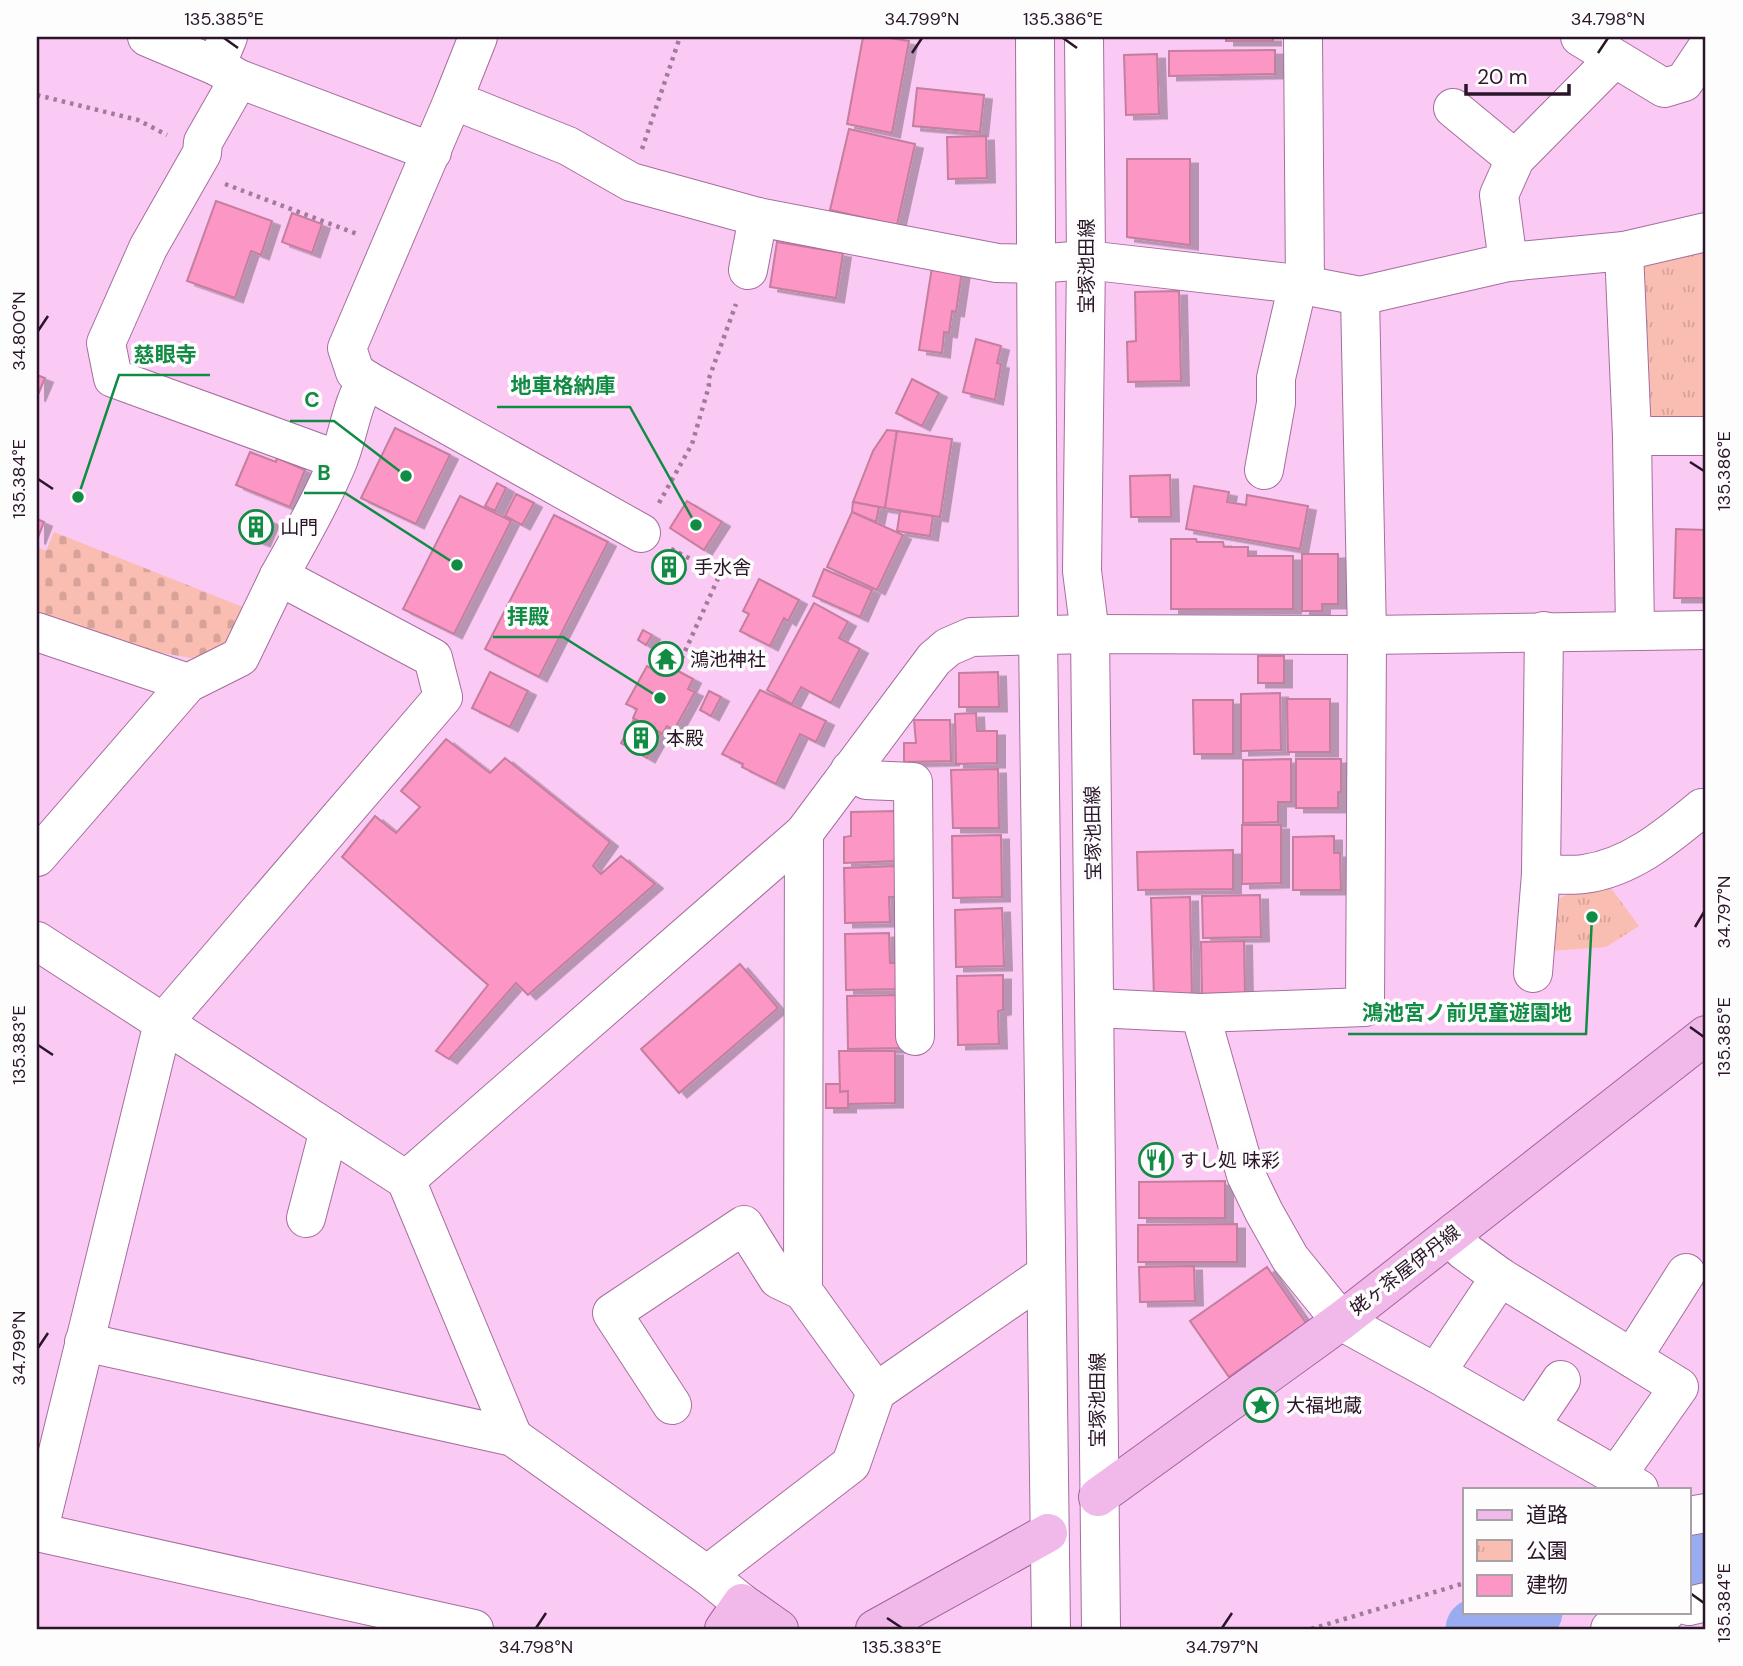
<svg xmlns="http://www.w3.org/2000/svg" width="1743" height="1666" font-family="'DM Sans','Noto Sans JP',sans-serif">
<style>
.cemetery{fill:url(#cemetery-stones)}
.park{fill:url(#park-tufts)}
.lines{fill:none;stroke-linecap:round;stroke-linejoin:round}
.river{stroke:#98acef;stroke-width:61}
.building{fill:#fb96c5;stroke:#c47e9e;stroke-width:2;filter:url(#shadow)}
.minor-casing{stroke:#a56e9e;stroke-width:40}
.major-casing{stroke:#a5619d;stroke-width:40}
.path{stroke:#a07b9b;stroke-width:4.5;stroke-dasharray:3.5 5;stroke-linecap:butt}
.minor{stroke:#fff;stroke-width:38}
.major{stroke:#f1b9ea;stroke-width:38}
.ticks{fill:none;stroke:#2b1529;stroke-width:2.5}
.labels{text-anchor:middle;dominant-baseline:central;stroke-width:7;stroke-linejoin:round;paint-order:stroke}
.street-label{font-size:19px;fill:#2b1529;stroke:#fdfdfd}
.poi-label{font-size:19px;fill:#2b1529;stroke:#fdfdfd;text-anchor:start}
.leader{fill:none;stroke:#128b45;stroke-width:2.5}
.callout-dot{fill:#128b45;stroke:#fdfdfd;stroke-width:2.5}
.callout-label{font-size:21px;text-anchor:middle;font-weight:bold;fill:#128b45;stroke:#fdfdfd;stroke-width:7;stroke-linejoin:round;paint-order:stroke}
.neatline{fill:none;stroke:#2b1529;stroke-width:2.5}
.ticks-label{font-size:18px;text-anchor:middle;fill:#2b1529}
</style>
<defs>
<pattern id="cemetery-stones" width="16" height="16" patternUnits="userSpaceOnUse" patternTransform="scale(1.75)"><rect width="16" height="16" fill="#fabdb2"/><path d="M2 7V4a2 2 0 0 1 4 0v3zM10 15v-3a2 2 0 0 1 4 0v3z" fill="#d6a299"/></pattern>
<pattern id="park-tufts" width="24" height="20" patternUnits="userSpaceOnUse" patternTransform="scale(1.75)"><rect width="24" height="20" fill="#fabdb2"/><path d="M3 7l-1-3M5 7V3M7 7l1-3M15 17l-1-3M17 17v-4M19 17l1-3" fill="none" stroke="#d6a299"/></pattern>
<filter id="shadow"><feDropShadow dx="8" dy="4.5" stdDeviation="0" flood-color="#0004"/></filter>
</defs>
<rect width="100%" height="100%" fill="#fbcaf4"/>
<!-- cemetery -->
<path class="cemetery" d="M54,532L248,609L233,647L208,661L151,651L37,614V547L46,551Z"/>
<!-- park -->
<g class="park">
<path d="M1706,244V424L1644,425L1634,262Z"/>
<path d="M1607,883L1639,926L1606,947L1549,951C1552,891 1551,899 1607,883Z"/>
</g>
<g class="lines">
<!-- river -->
<g class="river">
<path d="M1689,1562L1706,1557"/>
<path d="M1476,1629L1532,1612"/>
</g>
</g>
<!-- building -->
<g class="building">
<path d="M863,37H884L909,41L892,133L847,124Z"/>
<rect x="1226" y="37" width="47" height="4"/>
<path d="M1275,50V74L1169,76V51Z"/>
<path d="M1157,54L1159,114L1126,115L1124,55Z"/>
<path d="M917,88L984,95L980,132L913,126Z"/>
<path d="M849,129L915,144L897,225L830,210Z"/>
<path d="M986,136L987,178L948,179L947,137Z"/>
<path d="M1127,159H1190V245L1127,237Z"/>
<path d="M216,201L272,221L261,255L251,251L235,298L187,281Z"/>
<path d="M292,213L322,224L312,253L282,242Z"/>
<path d="M777,242L843,253L836,298L770,287Z"/>
<path d="M932,267L962,271L956,312L952,311L949,333L944,332L942,353L919,350Z"/>
<path d="M1179,291L1181,381L1128,382L1127,342L1136,341L1135,292Z"/>
<path d="M976,339L1001,346L997,363L1001,364L995,400L963,392Z"/>
<path d="M37,375L45,378L37,397Z"/>
<path d="M912,379L939,393L922,426L896,413Z"/>
<path d="M395,428L450,455L416,524L361,498Z"/>
<path d="M887,430L897,431L885,508L853,502L873,451Z"/>
<path d="M897,431L952,439L940,517L885,508Z"/>
<path d="M250,452L276,462L277,458L305,470L290,507L236,485Z"/>
<path d="M1170,475L1171,517H1131L1130,476Z"/>
<path d="M497,483L506,488L495,511L485,506Z"/>
<path d="M1194,486L1229,492L1227,502L1246,505L1247,495L1308,506L1300,549L1186,529Z"/>
<path d="M516,494L534,503L522,525L505,516Z"/>
<path d="M460,496L511,521L454,634L403,609Z"/>
<path d="M687,501L722,522L704,550L670,528Z"/>
<path d="M853,502L879,507L876,522L852,512Z"/>
<path d="M900,511L933,516L930,536L897,531Z"/>
<path d="M250,512L271,521L262,542L241,534Z"/>
<path d="M852,512L903,535L877,590L827,567Z"/>
<path d="M554,515L608,542L539,677L485,649Z"/>
<path d="M37,519L44,522L37,540Z"/>
<path d="M1676,529L1706,530V598H1674Z"/>
<path d="M1171,539H1196L1197,542H1223L1224,547H1248V556H1293V609H1171Z"/>
<path d="M1302,554H1338V604H1322V611H1302Z"/>
<path d="M668,559L678,565L671,575L661,569Z"/>
<path d="M824,569L872,590L860,617L813,596Z"/>
<path d="M759,579L799,600L788,621L784,618L770,646L740,631L749,614L743,611Z"/>
<path d="M814,603L848,622L839,638L860,649L831,703L801,687L792,704L767,690Z"/>
<path d="M643,630L652,635L646,645L638,640Z"/>
<rect x="1258" y="656" width="26" height="27"/>
<path d="M663,663L693,679L688,689L695,692L674,730L667,726L662,734L633,718L637,709L626,704L647,666L658,672Z"/>
<path d="M490,672L528,691L510,727L472,708Z"/>
<path d="M998,672L999,707H959V673Z"/>
<path d="M760,690L826,721L816,742L800,734L776,784L742,767L743,764L722,754Z"/>
<path d="M709,691L721,697L711,716L700,710Z"/>
<path d="M1280,693L1281,750L1241,751V694Z"/>
<path d="M1287,699H1330V752H1288Z"/>
<path d="M1193,700H1233V754H1194Z"/>
<path d="M976,713L977,731H997V763L956,764L955,714Z"/>
<path d="M634,719L661,733L647,758L621,743Z"/>
<path d="M914,720H950L951,761L904,762V743H916Z"/>
<path d="M446,739L490,773L505,758L610,842L593,866L601,874L621,856L655,884L528,995L516,983L449,1059L436,1051L488,985L342,857L375,816L396,833L420,807L401,791Z"/>
<path d="M1291,759V802H1278V822L1243,823V760Z"/>
<path d="M1296,759H1341V792H1338V808H1296Z"/>
<path d="M998,769L999,828H953L951,770Z"/>
<path d="M896,811L897,861L844,863V837L851,836V812Z"/>
<path d="M1242,825H1281V883L1242,884Z"/>
<path d="M1001,835L1002,897L953,898L952,836Z"/>
<path d="M1334,836V853H1340L1341,890H1293V837Z"/>
<path d="M1233,850V889L1138,890L1137,852Z"/>
<path d="M896,866L897,897H889L890,922L845,923L844,868Z"/>
<path d="M1260,895L1261,937L1203,938L1202,896Z"/>
<path d="M1190,897L1192,997L1154,998L1151,898Z"/>
<path d="M1002,908L1004,966L956,967L955,910Z"/>
<path d="M889,933L890,963H897V989L846,990L845,934Z"/>
<path d="M1244,941L1245,993L1202,994L1201,942Z"/>
<path d="M740,964L778,1008L679,1093L641,1049Z"/>
<path d="M1003,975V1010L998,1011L999,1044L958,1045L957,976Z"/>
<path d="M899,995L900,1048L848,1049L847,996Z"/>
<path d="M839,1051H895V1103L848,1104V1091L840,1092Z"/>
<path d="M826,1084H840V1092L848,1091V1108H826Z"/>
<path d="M1225,1181V1218H1139V1182Z"/>
<path d="M1237,1224V1262H1138V1225Z"/>
<path d="M1194,1266L1195,1301L1140,1302L1139,1267Z"/>
<path d="M1267,1267L1306,1323L1229,1377L1190,1321Z"/>
</g>
<g class="lines">
<!-- minor casing -->
<g class="minor-casing">
<g id="minor">
<path d="M147,37L216,66L239,79L432,152"/>
<path d="M1035,37L1038,636L1051,1629"/>
<path d="M1084,37L1086,260L1082,571L1090,634L1101,1629"/>
<path d="M1303,37L1305,285"/>
<path d="M1580,37L1664,88L1684,82L1706,49"/>
<path d="M216,66L228,37"/>
<path d="M239,79L203,142L202,153L148,248L106,343L113,378L338,460"/>
<path d="M453,100L478,37"/>
<path d="M1453,108L1515,159"/>
<path d="M1624,251L1632,436L1635,630"/>
<path d="M1508,262L1499,195L1515,159L1614,59"/>
<path d="M748,270L758,217"/>
<path d="M367,380L641,533"/>
<path d="M1632,436H1706"/>
<path d="M1264,470L1276,403V378L1298,284"/>
<path d="M37,632L188,683"/>
<path d="M850,770L866,780L913,782L915,1036"/>
<path d="M37,857L188,683L240,657L279,576"/>
<path d="M1541,874C1555,874 1570,876 1584,874C1630,868 1667,837 1702,808H1706"/>
<path d="M37,941L406,1180L513,1437"/>
<path d="M1533,973L1541,874L1544,631"/>
<path d="M1095,1008L1200,1013L1365,1007L1367,635L1360,296"/>
<path d="M1200,1013L1246,1175L1264,1212L1290,1258L1341,1321L1436,1373L1639,1489"/>
<path d="M406,1180L804,833L934,659L948,647L971,637L1090,634L1367,635L1706,630"/>
<path d="M306,1218L329,1130"/>
<path d="M1456,1231L1463,1250L1500,1277"/>
<path d="M803,1291L804,833"/>
<path d="M84,1342L513,1437L707,1575L742,1603"/>
<path d="M1632,1358L1686,1273"/>
<path d="M1436,1373L1500,1277L1679,1387L1617,1475"/>
<path d="M672,1405L612,1313L744,1225L778,1279L803,1291L876,1392"/>
<path d="M1530,1426L1561,1380"/>
<path d="M1689,1516L1706,1513"/>
<path d="M37,1532L474,1629"/>
<path d="M38,1533L163,1023L443,697L433,658L279,576C300,538 322,500 338,461C349,434 351,404 367,380L355,372L347,348L453,100L568,146L631,182L758,217L997,263L1036,264L1086,260L1298,284L1360,296L1508,262L1624,251L1706,232"/>
<path d="M707,1575L851,1464L876,1392L1046,1274"/>
<path d="M1689,1606L1706,1602"/>
<path d="M1610,1629L1666,1612"/>
</g>
</g>
<!-- major casing -->
<g class="major-casing">
<g id="major">
<path d="M1098,1497L1341,1321L1706,1035"/>
<path d="M724,1629L742,1603L779,1629"/>
<path d="M875,1629L1048,1533"/>
</g>
</g>
<!-- path -->
<g class="path">
<path d="M37,95L138,120L167,135"/>
<path d="M642,149L680,37"/>
<path d="M225,184L357,234"/>
<path d="M659,503L692,444L709,386L708,381L736,304"/>
<path d="M671,549L720,574L681,660"/>
<path d="M1311,1629L1465,1583"/>
</g>
<!-- minor -->
<use href="#minor" class="minor"/>
<!-- major -->
<use href="#major" class="major"/>
</g>
<!-- ticks -->
<path class="ticks" d="M224,38L238,48M1063,38L1077,48M912,53L922,38M1598,53L1608,38M38,331L48,316M1690,462L1704,471M38,479L53,489M1695,927L1704,912M1690,1027L1704,1037M38,1045L53,1055M38,1348L48,1333M1690,1593L1704,1603M887,1618L902,1628M536,1628L546,1613M1222,1628L1232,1613"/>
<!-- icons -->
<defs>
<g id="building-ring" transform="scale(1.75)"><circle r="9.5" fill="#fdfdfd" stroke="#128b45" stroke-width="1.5"/><path d="M-4-6H4V6H1V3H-1V6H-4ZM-2.5-4.3h1.7v1.8h-1.7ZM.8-4.3h1.7v1.8H.8ZM-2.5-1h1.7V.8h-1.7ZM.8-1h1.7V.8H.8Z" fill="#128b45"/></g>
<g id="temple-ring" transform="scale(1.75)"><circle r="9.5" fill="#fdfdfd" stroke="#128b45" stroke-width="1.5"/><path d="M0-6L5-2H3V0L6.5 2.5H4V6H1.5V3h-3V6H-4V2.5H-6.5L-3 0V-2H-5Z" fill="#128b45"/></g>
<g id="restaurant-ring" transform="scale(1.75)"><circle r="9.5" fill="#fdfdfd" stroke="#128b45" stroke-width="1.5"/><path d="M-5-6h1v4h1v-4h1v4h1v-4h1v5L-1.5 .5V6h-2V.5L-5-1ZM5-6V6H3V1.5H1.5Q1.5-4 5-6Z" fill="#128b45"/></g>
<g id="sight-ring" transform="scale(1.75)"><circle r="9.5" fill="#fdfdfd" stroke="#128b45" stroke-width="1.5"/><path d="M0-6L1.8-2.2L6-1.7L2.9 1.2L3.7 5.4L0 3.3L-3.7 5.4L-2.9 1.2L-6-1.7L-1.8-2.2Z" fill="#128b45"/></g>
</defs>
<g fill-rule="evenodd">
<use href="#building-ring" x="256" y="527"/>
<use href="#building-ring" x="669" y="567"/>
<use href="#temple-ring" x="666" y="659"/>
<use href="#building-ring" x="641" y="738"/>
<use href="#restaurant-ring" x="1156" y="1160"/>
<use href="#sight-ring" x="1261" y="1405"/>
</g>
<g class="labels">
<!-- street labels -->
<g class="street-label">
<text transform="translate(1086 266) rotate(-90)">宝塚池田線</text>
<text transform="translate(1093 833) rotate(-91)">宝塚池田線</text>
<text transform="translate(1405 1270) rotate(-38)">姥ヶ茶屋伊丹線</text>
<text transform="translate(1097 1400) rotate(-90)">宝塚池田線</text>
</g>
<!-- poi labels -->
<g class="poi-label">
<text x="280" y="527">山門</text>
<text x="694" y="567">手水舎</text>
<text x="690" y="659">鴻池神社</text>
<text x="666" y="738">本殿</text>
<text x="1180" y="1160">すし処 味彩</text>
<text x="1286" y="1405">大福地蔵</text>
</g>
</g>
<!-- callouts -->
<path class="leader" d="M78 497L119 375H210M696 525L630 407H497M406 476L334 421H290M457 565L345 493H304M660 698L563 637H493M1592 917L1586 1034H1348"/>
<g class="callout-dot">
<circle cx="78" cy="497" r="7"/>
<circle cx="696" cy="525" r="7"/>
<circle cx="406" cy="476" r="7"/>
<circle cx="457" cy="565" r="7"/>
<circle cx="660" cy="698" r="7"/>
<circle cx="1592" cy="917" r="7"/>
</g>
<g class="callout-label">
<text x="165" y="362">慈眼寺</text>
<text x="563" y="393">地車格納庫</text>
<text x="312" y="407">C</text>
<text x="324" y="480">B</text>
<text x="528" y="624">拝殿</text>
<text x="1467" y="1020">鴻池宮ノ前児童遊園地</text>
</g>
<!-- border -->
<rect width="1743" height="1666" fill="none" stroke="#fdfdfd" stroke-width="77"/>
<!-- legend -->
<rect x="1463" y="1488" width="228" height="126" fill="#fdfdfd" stroke="#a9a0a8" stroke-width="2"/>
<rect x="1477" y="1510" width="35" height="10" fill="#f1b9ea" stroke="#a9a0a8" stroke-width="2"/>
<text x="1526" y="1522" font-size="21" fill="#2b1529">道路</text>
<rect x="1477" y="1540" width="35" height="21" fill="url(#park-tufts)" stroke="#a9a0a8" stroke-width="2"/>
<text x="1526" y="1558" font-size="21" fill="#2b1529">公園</text>
<rect x="1477" y="1575" width="35" height="21" fill="#fb96c5" stroke="#a9a0a8" stroke-width="2"/>
<text x="1526" y="1592" font-size="21" fill="#2b1529">建物</text>
<!-- scale -->
<path d="M1466 84v10h103v-10" fill="none" stroke="#2b1529" stroke-width="3.5"/>
<text x="1477" y="84" font-size="21" fill="#2b1529" stroke="#fdfdfd" stroke-width="5" paint-order="stroke">20 m</text>
<rect x="38" y="38" width="1666" height="1590" class="neatline"/>
<g class="ticks-label">
<text x="224" y="25">135.385°E</text>
<text x="922" y="25">34.799°N</text>
<text x="1063" y="25">135.386°E</text>
<text x="1608" y="25">34.798°N</text>
<text transform="translate(19 331) rotate(-90)" y="6">34.800°N</text>
<text transform="translate(1724 471) rotate(-90)" y="6">135.386°E</text>
<text transform="translate(19 479) rotate(-90)" y="6">135.384°E</text>
<text transform="translate(1724 912) rotate(-90)" y="6">34.797°N</text>
<text transform="translate(1724 1037) rotate(-90)" y="6">135.385°E</text>
<text transform="translate(19 1045) rotate(-90)" y="6">135.383°E</text>
<text transform="translate(19 1348) rotate(-90)" y="6">34.799°N</text>
<text transform="translate(1724 1603) rotate(-90)" y="6">135.384°E</text>
<text x="536" y="1653">34.798°N</text>
<text x="902" y="1653">135.383°E</text>
<text x="1222" y="1653">34.797°N</text>
</g>
</svg>
